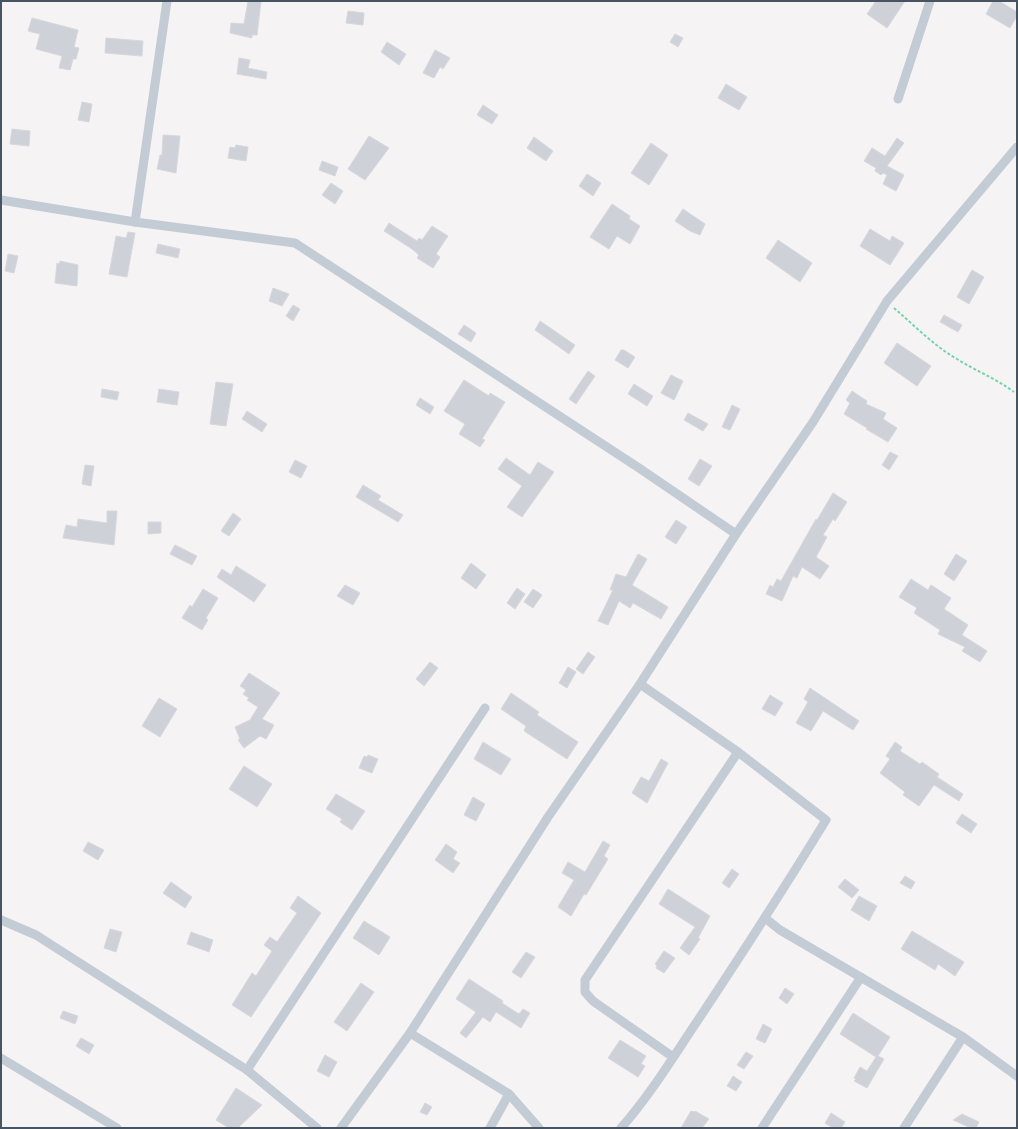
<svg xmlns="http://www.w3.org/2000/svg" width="1018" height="1129" font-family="Mulish,sans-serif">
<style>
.building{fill:#cfd1d8;stroke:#d7d8de}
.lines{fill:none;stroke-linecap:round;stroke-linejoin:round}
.path{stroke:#76d4ad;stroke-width:2;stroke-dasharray:3 2;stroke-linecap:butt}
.street{stroke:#c3ccd5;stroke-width:9}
</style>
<rect width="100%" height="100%" fill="#f5f3f3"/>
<!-- building -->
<g class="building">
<path d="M248,1H261L257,35H252V38L230,33L231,23L244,24Z"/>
<path d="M876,1H905L887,28L867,14Z"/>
<path d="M993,1H999L1017,12V16L1010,28L986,14Z"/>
<path d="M348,11L364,13L363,25L346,23Z"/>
<path d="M32,18L78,30L74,47L79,48L76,59H73L70,70L59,68L62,56L36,49L40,34L28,31Z"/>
<path d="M675,34L683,38L678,47L670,42Z"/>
<path d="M106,38L143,41L142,56L105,53Z"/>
<path d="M387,42L406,54L399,65L381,52Z"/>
<path d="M435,50L450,58L443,69L440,67L434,78L423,73Z"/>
<path d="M239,58L250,60L248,68L267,72L266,79L237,74Z"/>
<path d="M726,84L747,97L739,110L718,98Z"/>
<path d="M82,102L92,104L89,122L78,120Z"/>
<path d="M483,105L498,115L492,124L477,115Z"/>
<path d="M12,129L30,131L29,146L10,144Z"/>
<path d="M163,135L180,136L176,173L157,169L160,155H162Z"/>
<path d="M369,136L389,148L365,180L348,169Z"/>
<path d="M534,137L553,151L546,161L527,148Z"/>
<path d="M897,138L904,143L887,166L904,175L896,191L883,184L887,175L883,173L881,175L875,171L876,168L864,161L872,148L885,156Z"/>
<path d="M651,143L668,155L649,185L631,173Z"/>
<path d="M236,145L248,147L246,161L228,158L230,147L235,148Z"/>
<path d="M322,161L338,167L335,176L319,170Z"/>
<path d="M587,174L601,183L593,196L579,186Z"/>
<path d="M331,183L343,191L335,204L322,195Z"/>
<path d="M612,204L630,216L629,219L640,226L630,244L617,236L609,249L590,237Z"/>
<path d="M683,209L705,224L700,235L690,231L675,221Z"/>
<path d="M389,223L417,241L419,238L422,240L432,226L448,236L436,254L440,257L433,268L417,258L419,255L412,249L384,231Z"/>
<path d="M870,229L890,241L892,236L904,243L890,265L860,246Z"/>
<path d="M128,232L135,233L127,277L109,274L116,236L126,238Z"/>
<path d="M778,240L812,263L800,282L766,258Z"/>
<path d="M158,244L180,249L178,258L156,253Z"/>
<path d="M8,254L18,256L14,273L5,271Z"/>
<path d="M60,261L78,265L77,286L55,283L57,263L59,264Z"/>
<path d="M972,270L984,277L969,304L957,297Z"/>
<path d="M273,288L289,294L282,306L269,301Z"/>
<path d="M293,305L300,309L293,321L286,316Z"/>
<path d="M944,315L962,325L958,332L940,322Z"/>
<path d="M540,321L575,345L569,354L535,330Z"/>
<path d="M464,325L476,333L471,342L458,334Z"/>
<path d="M897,343L931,366L917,386L884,363Z"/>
<path d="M621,350H624L635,357L628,368L615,360Z"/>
<path d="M588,371L595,376L576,404L569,399Z"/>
<path d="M671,375L683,381L674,400L661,393Z"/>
<path d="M464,380L489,396L490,393L505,402L482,439L485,440L480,447L459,434L465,424L444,411Z"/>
<path d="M216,382L233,384L226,426L210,424Z"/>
<path d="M634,384L653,396L647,406L628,394Z"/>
<path d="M102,389L119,392L117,400L101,397Z"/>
<path d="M159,389L179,392L177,405L157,402Z"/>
<path d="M852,391L867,401L866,404L886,413L883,419L897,428L888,442L866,429L867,428L844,414L850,403L846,400Z"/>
<path d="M420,398L434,407L430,414L416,405Z"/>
<path d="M732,405L740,409L730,430L722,427Z"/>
<path d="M247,411L267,424L262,432L242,419Z"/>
<path d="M688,413L708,424L703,431L684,420Z"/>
<path d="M890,452L898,456L889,470L882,465Z"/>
<path d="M506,458L530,475L538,462L554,472L522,517L507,507L522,486L498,469Z"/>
<path d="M700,459L712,466L699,486L688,479Z"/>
<path d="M295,460L307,466L301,478L289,472Z"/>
<path d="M85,465L94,466L91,486L82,484Z"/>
<path d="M363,485L381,496L378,500L403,515L398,522L356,497Z"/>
<path d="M833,493L847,502L835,521L833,519L823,535L827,537L816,557L829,566L820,579L802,567L797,578L793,576L782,601L766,594L770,585L773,587L777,579L781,581L816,519L817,520Z"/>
<path d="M107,511H117L114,545L63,538L66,525L77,527L78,519L107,523Z"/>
<path d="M233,513L241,519L229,536L221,531Z"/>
<path d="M676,520L687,527L676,544L665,537Z"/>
<path d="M148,522H161V533L148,534Z"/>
<path d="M175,545L197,556L192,565L170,554Z"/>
<path d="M638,554L647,559L632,585L668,607L661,619L633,603L630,608L619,601L608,625L598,621L613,590H610L616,574L626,577Z"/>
<path d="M956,554L967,561L954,581L944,574Z"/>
<path d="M471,563L486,575L476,589L461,578Z"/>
<path d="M236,566L266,585L254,602L217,577L222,569L231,575Z"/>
<path d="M911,579L928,590L931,585L951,598L944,609L968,625L962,635L987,651L980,662L962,651L965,647L938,634L940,630L914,613L917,608L899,597Z"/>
<path d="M345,585L360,593L353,605L337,596Z"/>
<path d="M517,588L525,594L515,609L507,603Z"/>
<path d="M203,589L218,598L206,618L208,620L202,630L182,618L190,605L192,607Z"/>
<path d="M533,589L542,595L533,608L524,602Z"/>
<path d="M588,652L595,657L583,674L576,669Z"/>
<path d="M430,662L438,668L424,686L416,679Z"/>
<path d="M568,667L576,672L567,688L559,683Z"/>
<path d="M249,673L280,693L262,719L274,725L266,739L260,736L244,748L238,740L240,739L235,727L250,720L258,707L247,700L249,698L243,694L246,690L240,686Z"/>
<path d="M810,688L859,721L853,730L823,711L811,731L796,723L808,702L804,699Z"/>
<path d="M511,693L539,712L537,715L578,742L567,759L524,731L526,726L501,709Z"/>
<path d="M770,695L783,703L775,716L762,709Z"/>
<path d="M159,698L177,709L160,737L142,726Z"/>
<path d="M483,742L511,759L501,775L474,759Z"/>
<path d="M895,742L902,747L900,751L920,764L922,762L939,774L937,777L963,794L959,801L934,785L919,806L903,795L905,792L880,773L890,759L886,756Z"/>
<path d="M368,755L378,759L372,773L359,768L364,756L367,757Z"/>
<path d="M661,759L668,763L647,803L632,793L641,777L649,781Z"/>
<path d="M244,766L272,784L257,807L229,789Z"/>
<path d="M336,794L365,811L352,830L340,822L342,819L326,809Z"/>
<path d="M473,797L485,804L476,821L464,815Z"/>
<path d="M962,814L977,824L971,833L956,823Z"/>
<path d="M603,841L610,845L604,856L608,859L586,895L584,894L571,916L558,907L574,880L562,873L568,862L585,872Z"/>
<path d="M88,842L104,850L98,860L83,851Z"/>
<path d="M446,844L457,852L453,859L460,863L453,873L435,860Z"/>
<path d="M732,869L739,874L729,888L722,883Z"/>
<path d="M905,876L915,882L911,889L900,883Z"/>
<path d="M845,879L859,890L852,898L838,887Z"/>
<path d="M171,882L192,897L185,908L163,893Z"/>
<path d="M668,889L710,916L698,938L700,939L689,955L680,948L695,927L659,904Z"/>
<path d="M298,896L321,913L251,1017L232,1005L252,973L256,976L272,951L264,945L270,937L277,942L297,913L290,908Z"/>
<path d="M859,896L877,906L869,921L851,910Z"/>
<path d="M364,921L390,937L379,955L353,938Z"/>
<path d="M110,929L122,932L116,952L104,948Z"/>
<path d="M912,931L964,962L955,976L938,964L935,970L901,949Z"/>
<path d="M191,932L213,940L209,952L187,944Z"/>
<path d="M664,951L675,958L664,973L656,968L657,966L655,964Z"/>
<path d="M526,952L535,957L521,978L512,972Z"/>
<path d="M469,979L503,1001L502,1003L519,1014L523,1009L530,1013L521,1028L496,1012L490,1022L483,1017L466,1038L460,1033L476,1012L456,999Z"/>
<path d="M361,983L374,992L347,1031L334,1022Z"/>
<path d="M785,988L794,994L787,1004L779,998Z"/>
<path d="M63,1011L78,1016L75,1024L60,1018Z"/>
<path d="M853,1013L890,1037L878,1056L884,1059L867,1088L854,1081L856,1079L854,1078L860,1067L867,1071L876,1057L840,1034Z"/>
<path d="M763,1024L772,1029L765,1043L756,1039Z"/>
<path d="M81,1038L94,1045L89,1054L76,1046Z"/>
<path d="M620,1040L646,1056L641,1064L645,1066L638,1077L608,1058Z"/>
<path d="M746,1052L753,1056L744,1069L737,1065Z"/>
<path d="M325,1055L337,1062L329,1077L317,1071Z"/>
<path d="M733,1076L742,1082L736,1091L727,1086Z"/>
<path d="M236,1088L262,1105L238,1128H229L216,1120Z"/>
<path d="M425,1103L432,1107L427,1115L420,1112Z"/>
<path d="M691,1111L694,1112L695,1111L709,1119L702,1128H681Z"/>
<path d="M831,1113L845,1122L841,1128H833L825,1123Z"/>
<path d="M962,1114L979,1122L976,1128H971L953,1120Z"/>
</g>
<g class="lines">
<!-- path -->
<path class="path" d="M894,308C914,325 934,346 957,359C976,371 995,378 1014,392"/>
<!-- street -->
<g class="street">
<path d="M898,99L930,1"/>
<path d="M1,200L135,222L295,243L639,468L736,534"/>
<path d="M135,222L167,1"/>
<path d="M765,918L780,930L963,1037L1017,1076"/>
<path d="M1,920L36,935L247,1070L317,1128"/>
<path d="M410,1033L509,1094L539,1128"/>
<path d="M673,1057L593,1001L585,992V980L738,752"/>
<path d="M1,1058L117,1128"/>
<path d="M247,1070L485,708"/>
<path d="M341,1128L410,1033L548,817L640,684L736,534L813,422L887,301L1017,147"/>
<path d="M490,1128L509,1094"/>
<path d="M621,1128C651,1094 675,1054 700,1017C743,952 785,887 826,820L738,752L640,684"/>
<path d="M762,1128L861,977"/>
<path d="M904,1128L963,1037"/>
</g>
</g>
<!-- border -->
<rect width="1018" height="1129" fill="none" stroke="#495462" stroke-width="4"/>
</svg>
